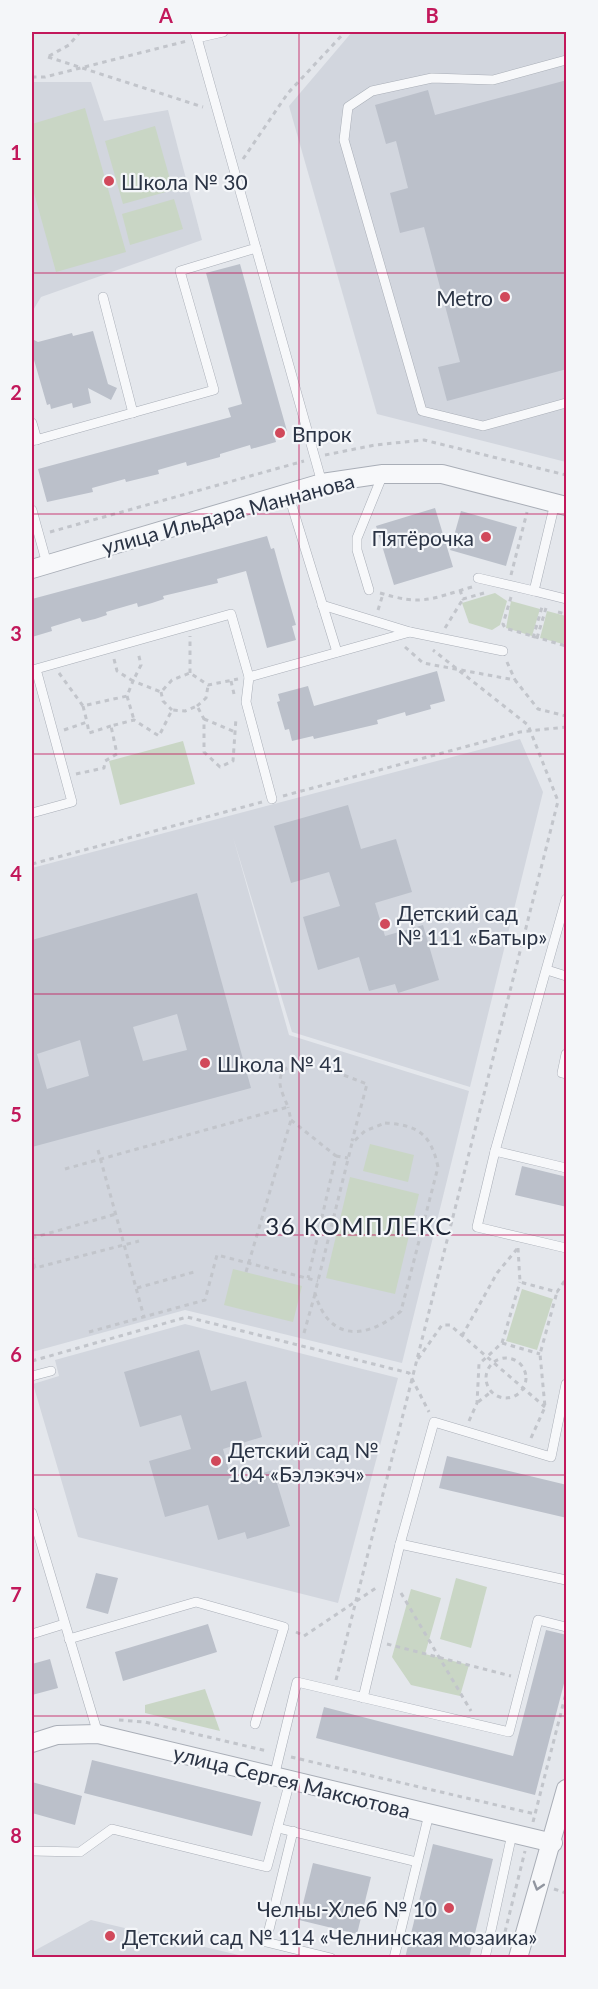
<svg xmlns="http://www.w3.org/2000/svg" width="598" height="1989" font-family="Lato,sans-serif">
<style>
.built{fill:#d2d6de}
.green{fill:#c9d6c5}
.building{fill:#bbc0ca;fill-rule:evenodd}
.lines{fill:none;stroke-linecap:round;stroke-linejoin:round}
.service-casing{stroke:#a9aeb7;stroke-width:10}
.minor-casing{stroke:#a9aeb7;stroke-width:20}
.path{stroke:#c2c5cb;stroke-width:3;stroke-dasharray:4.5 4.5;stroke-linecap:butt}
.service{stroke:#f7f8fa;stroke-width:9}
.minor{stroke:#f7f8fa;stroke-width:18}
.oneway{stroke:#9196a0}
.grid{fill:none;stroke:#c2185b;stroke-width:1.5;stroke-opacity:0.55}
.poi-dot{fill:#d1495b;stroke:#f4f6f9;stroke-width:2}
.labels{text-anchor:middle;dominant-baseline:central;stroke-width:4.5;stroke-linejoin:round;paint-order:stroke}
.poi-label{font-size:21px;fill:#2b3445;stroke:#f4f6f9;text-anchor:start}
.street-label{font-size:21px;fill:#2b3445;stroke:#f4f6f9}
.quarter-label{font-size:24px;letter-spacing:1.5px;fill:#1d2536;stroke:#f4f6f9}
.neatline{fill:none;stroke:#c2185b;stroke-width:2}
.grid-label{font-size:20px;text-anchor:middle;font-weight:bold;fill:#c2185b}
</style>
<rect width="100%" height="100%" fill="#e4e7ec"/>
<!-- built -->
<g class="built">
<path d="M352,32H566V462L377,414L289,106Z"/>
<path d="M32,82H91L104,121L168,110L202,240L41,297L32,312Z"/>
<path d="M520,739L543,792L470,1087L292,1032L233,837L289,1035L469,1091L402,1363L185,1310L32,1352V868Z"/>
<path d="M185,1324L398,1378L338,1603L78,1537L33,1384L59,1376L55,1360Z"/>
<path d="M91,1920L247,1957H32V1952Z"/>
</g>
<!-- green -->
<g class="green">
<path d="M85,108L126,252L56,272L32,186V124Z"/>
<path d="M155,126L173,190L123,204L105,141Z"/>
<path d="M174,199L183,229L130,245L122,214Z"/>
<path d="M495,593L507,601L500,625L492,630L469,623L462,603Z"/>
<path d="M511,601L540,609L532,636L506,628Z"/>
<path d="M547,611L566,616V642L563,644L540,638Z"/>
<path d="M183,741L195,784L120,805L109,761Z"/>
<path d="M370,1144L414,1155L408,1182L363,1171Z"/>
<path d="M350,1177L419,1194L395,1294L326,1278Z"/>
<path d="M233,1269L302,1286L293,1322L224,1305Z"/>
<path d="M522,1289L553,1299L537,1350L506,1341Z"/>
<path d="M456,1578L487,1587L471,1648L440,1639Z"/>
<path d="M411,1589L441,1598L425,1654L469,1665L460,1696L411,1685L392,1657Z"/>
<path d="M205,1689L220,1731L145,1713V1705Z"/>
</g>
<!-- building -->
<g class="building">
<path d="M567,80V369L447,401L438,367L460,362L424,227L400,233L390,193L408,188L396,141L386,144L375,105L428,90L435,115Z"/>
<path d="M240,264L287,431L274,434L276,442L251,449L250,445L220,454V457L187,466L186,462L158,470L159,474L126,482L125,479L92,488L93,492L47,502L38,469L231,417L228,408L242,404L206,273Z"/>
<path d="M93,331L108,384L117,388L111,400L88,388L91,403L73,408L72,403L51,409L50,404L47,405L32,353V339L38,342L72,333L73,336Z"/>
<path d="M435,508L453,567L394,585L376,526Z"/>
<path d="M461,511L517,527L506,566L450,550Z"/>
<path d="M267,536L271,549L274,548L282,577L296,625L292,626L296,640L267,648L246,571L217,579L218,583L163,596L164,599L152,603L138,607L137,603L106,612L107,615L95,619L82,622L80,618L51,627L52,631L32,637V599Z"/>
<path d="M437,671L445,701L430,705L431,709L406,716L405,712L377,720L378,724L314,739L313,736L292,741L289,729L285,730L277,702L280,701L278,694L308,686L314,706Z"/>
<path d="M348,805L361,849L396,839L412,892L375,903L385,936L423,925L439,980L398,993L395,984L369,991L359,957L318,970L303,917L340,906L329,872L291,883L274,826Z"/>
<path d="M197,893L251,1088L32,1147V940ZM177,1014L187,1050L143,1061L133,1027ZM80,1040L89,1076L47,1089L37,1054Z"/>
<path d="M522,1166L567,1177V1207L515,1195Z"/>
<path d="M199,1350L211,1391L246,1381L262,1437L223,1449L232,1482L273,1470L290,1526L247,1539L245,1532L218,1540L208,1505L165,1517L149,1461L191,1449L181,1415L140,1427L124,1372Z"/>
<path d="M447,1456L567,1485V1518L439,1488Z"/>
<path d="M96,1573L118,1578L108,1614L86,1608Z"/>
<path d="M208,1624L217,1652L123,1681L115,1652Z"/>
<path d="M546,1630L567,1635V1672L535,1795L316,1738L324,1707L513,1756Z"/>
<path d="M50,1659L58,1688L32,1695V1664Z"/>
<path d="M92,1760L261,1802L252,1836L84,1793Z"/>
<path d="M32,1782L82,1796L75,1825L32,1813Z"/>
<path d="M433,1844L493,1859L469,1958H405Z"/>
<path d="M313,1863L371,1877L357,1934L299,1920Z"/>
</g>
<g class="lines">
<!-- service casing -->
<g class="service-casing">
<g id="service">
<path d="M195,32L197,38L223,32"/>
<path d="M566,60L493,80L432,78L372,91L348,107L344,140L422,411L483,426L566,403"/>
<path d="M256,248L322,483"/>
<path d="M103,297L133,413"/>
<path d="M32,423L37,440"/>
<path d="M32,441L214,390L180,271L256,248L197,38"/>
<path d="M288,493L337,652"/>
<path d="M555,503L534,591L566,599"/>
<path d="M32,510L47,564"/>
<path d="M478,578L534,591"/>
<path d="M369,590L357,550V538L383,474"/>
<path d="M322,605L410,632L503,651"/>
<path d="M249,677L246,702L272,799"/>
<path d="M32,813L72,802L36,669L231,614L249,677L410,632"/>
<path d="M547,970L566,976"/>
<path d="M566,1054L562,1073L566,1074"/>
<path d="M495,1151L566,899"/>
<path d="M566,1168L495,1151L477,1227L566,1248"/>
<path d="M32,1376L51,1371"/>
<path d="M32,1513L98,1734"/>
<path d="M400,1544L566,1580"/>
<path d="M32,1634L64,1624"/>
<path d="M69,1639L196,1602L284,1627L255,1724"/>
<path d="M363,1698L400,1544L434,1422L551,1457L566,1384"/>
<path d="M274,1777L297,1682L509,1732L538,1620L566,1627"/>
<path d="M278,1828L417,1862"/>
<path d="M293,1831L266,1942L331,1958"/>
<path d="M32,1851L80,1852L112,1829L267,1867L290,1781"/>
<path d="M394,1958L429,1814"/>
<path d="M485,1958L512,1834"/>
</g>
</g>
<!-- minor casing -->
<g class="minor-casing">
<g id="minor">
<path d="M32,569L322,483L383,474H442L566,506"/>
<path d="M32,1743L57,1735L98,1734L553,1843"/>
<path d="M518,1958L566,1789"/>
</g>
</g>
<!-- path -->
<g class="path">
<path d="M49,56L69,45L80,32"/>
<path d="M48,57L203,107"/>
<path d="M32,77H45L187,41"/>
<path d="M243,159L288,93L345,32"/>
<path d="M325,455L375,445L424,440L566,475"/>
<path d="M50,532L304,461"/>
<path d="M511,575L527,512"/>
<path d="M460,590L463,599L484,593"/>
<path d="M380,593C423,606 430,599 472,587"/>
<path d="M511,597L503,624L505,628L566,646"/>
<path d="M378,610L383,594"/>
<path d="M558,612L566,614"/>
<path d="M445,628L463,599"/>
<path d="M533,638L542,607"/>
<path d="M537,638L546,608"/>
<path d="M405,647L423,663L515,680L538,709L566,716"/>
<path d="M114,659L117,671L133,681L141,665L138,652"/>
<path d="M507,662L515,680"/>
<path d="M59,673L83,706L127,696L133,681L161,692L172,680L190,673L208,685L238,679"/>
<path d="M190,673V636"/>
<path d="M231,681L234,694"/>
<path d="M161,692L163,701L172,710"/>
<path d="M127,696L134,720"/>
<path d="M83,706L87,722"/>
<path d="M197,706L206,698L208,686"/>
<path d="M204,719L235,732"/>
<path d="M64,730L87,722L89,733L111,726"/>
<path d="M76,774L104,768L105,761L117,754L111,726L134,720L159,736L172,710L185,711L197,706L204,719V752L220,767L233,761L236,718"/>
<path d="M283,796L520,732L566,727"/>
<path d="M32,864L262,802"/>
<path d="M291,1120L336,1156L308,1278"/>
<path d="M385,1123C418,1125 431,1134 438,1167L401,1311C367,1339 329,1343 315,1293L352,1143L365,1131Z"/>
<path d="M98,1150L144,1317"/>
<path d="M336,1156L348,1158"/>
<path d="M65,1169L288,1107C285,1099 279,1088 280,1080C283,1047 350,1078 367,1084L352,1141"/>
<path d="M32,1238L116,1214"/>
<path d="M518,1248L520,1282L557,1292L566,1279"/>
<path d="M32,1255L35,1268L139,1241"/>
<path d="M246,1272L291,1120L288,1107"/>
<path d="M137,1288L194,1272"/>
<path d="M89,1332L205,1300L217,1255L318,1281"/>
<path d="M304,1333L315,1294"/>
<path d="M462,1336L497,1273L517,1249"/>
<path d="M502,1343L520,1282"/>
<circle cx="506" cy="1378" r="20"/>
<path d="M418,1359L442,1325H450L545,1407"/>
<path d="M32,1361L187,1317L409,1373L429,1412"/>
<path d="M478,1402L491,1392"/>
<path d="M469,1421L477,1403L479,1364L502,1343L540,1354"/>
<path d="M531,1438L545,1407L540,1354L557,1292"/>
<path d="M401,1593L471,1711"/>
<path d="M296,1632L304,1636L376,1588"/>
<path d="M387,1644L511,1676"/>
<path d="M336,1680L558,801L528,725L433,650"/>
<path d="M119,1720L145,1722L267,1751"/>
<path d="M291,1757L535,1814"/>
<path d="M533,1822L566,1693"/>
<path d="M554,1889L566,1893"/>
<path d="M505,1932L525,1851"/>
</g>
<!-- service -->
<use href="#service" class="service"/>
<!-- minor -->
<use href="#minor" class="minor"/>
</g>
<!-- one-way arrows -->
<defs><path id="oneway-chevron" d="M-2-3.5L2.5 0L-2 3.5" fill="none" stroke-width="1.6" stroke-linecap="round" stroke-linejoin="round" transform="scale(1.5)"/></defs>
<use class="oneway" href="#oneway-chevron" transform="translate(538 1886) rotate(107)"/>
<!-- grid -->
<path class="grid" d="M299,32V1958M32,273H566M32,514H566M32,754H566M32,994H566M32,1235H566M32,1475H566M32,1716H566"/>
<!-- markers -->
<g class="poi-dot">
<circle cx="109" cy="181" r="6"/>
<circle cx="505" cy="297" r="6"/>
<circle cx="280" cy="433" r="6"/>
<circle cx="486" cy="537" r="6"/>
<circle cx="385" cy="924" r="6"/>
<circle cx="205" cy="1063" r="6"/>
<circle cx="216" cy="1461" r="6"/>
<circle cx="449" cy="1908" r="6"/>
<circle cx="110" cy="1936" r="6"/>
</g>
<g class="labels">
<!-- poi labels -->
<g class="poi-label">
<text x="121" y="181">Школа № 30</text>
<text x="493" y="297" text-anchor="end">Metro</text>
<text x="292" y="433">Впрок</text>
<text x="474" y="537" text-anchor="end">Пятёрочка</text>
<text x="397" y="912">Детский сад<tspan x="397" dy="24">№ 111 «Батыр»</tspan></text>
<text x="217" y="1063">Школа № 41</text>
<text x="228" y="1449">Детский сад №<tspan x="228" dy="24">104 «Бэлэкэч»</tspan></text>
<text x="437" y="1908" text-anchor="end">Челны-Хлеб № 10</text>
<text x="122" y="1936">Детский сад № 114 «Челнинская мозаика»</text>
</g>
<!-- street labels -->
<g class="street-label">
<text transform="translate(228 513) rotate(-15)">улица Ильдара Маннанова</text>
<text transform="translate(292 1781) rotate(14)">улица Сергея Максютова</text>
</g>
<!-- quarter labels -->
<g class="quarter-label">
<text x="359" y="1225">36 КОМПЛЕКС</text>
</g>
</g>
<!-- border -->
<rect width="598" height="1989" fill="none" stroke="#f4f6f9" stroke-width="66"/>
<rect x="33" y="33" width="532" height="1923" class="neatline"/>
<g class="grid-label">
<text x="166" y="23">A</text>
<text x="432" y="23">B</text>
<text x="16" y="160">1</text>
<text x="16" y="400">2</text>
<text x="16" y="641">3</text>
<text x="16" y="881">4</text>
<text x="16" y="1122">5</text>
<text x="16" y="1362">6</text>
<text x="16" y="1602">7</text>
<text x="16" y="1843">8</text>
</g>
</svg>
